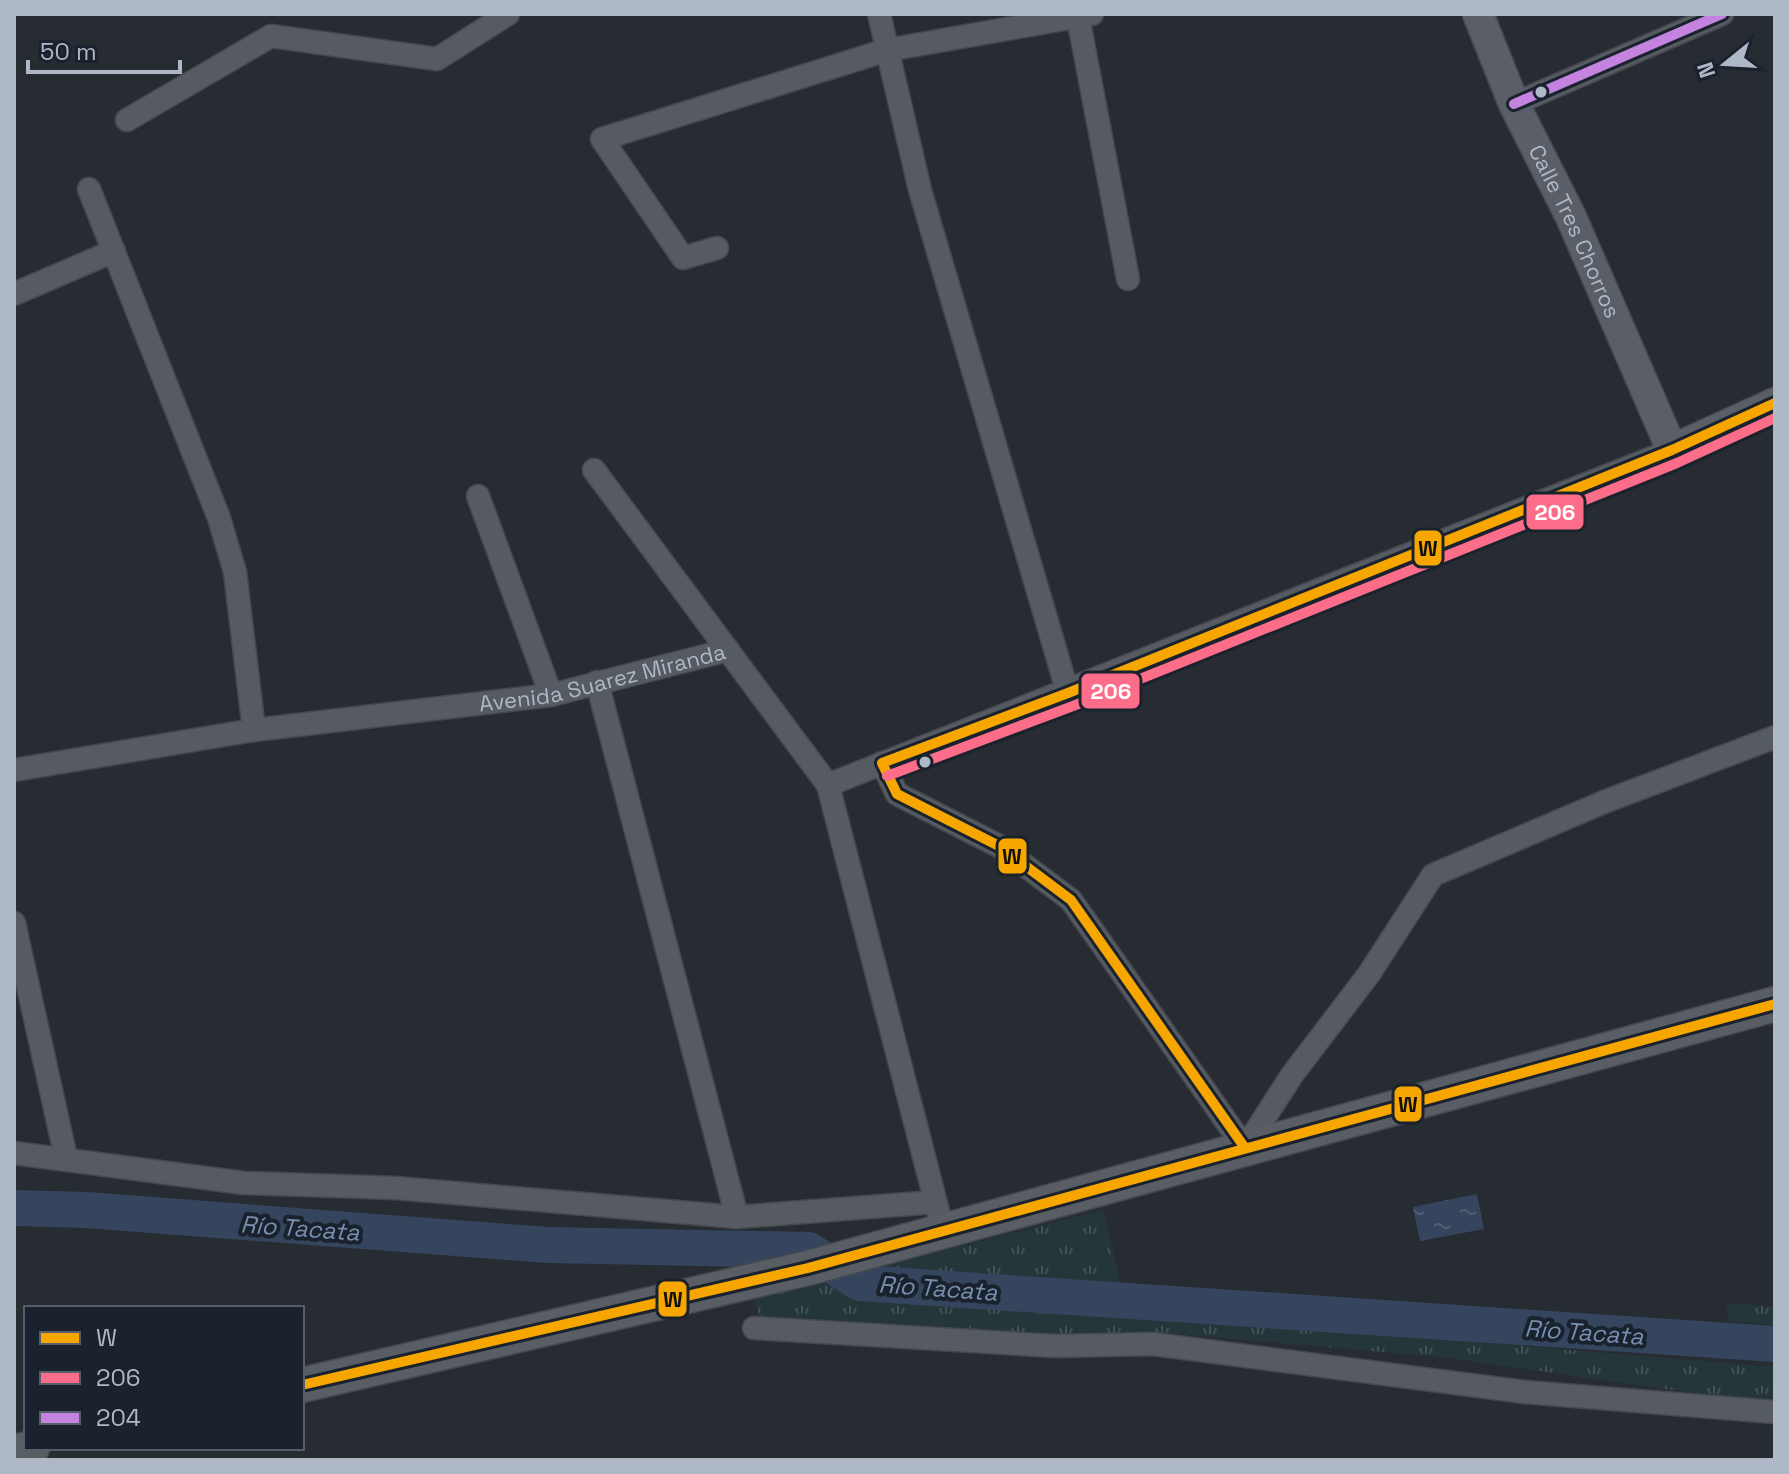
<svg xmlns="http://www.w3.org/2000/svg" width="1789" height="1474" font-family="'Space Grotesk',sans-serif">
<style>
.grass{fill:url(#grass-tufts)}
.water{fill:url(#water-ripples)}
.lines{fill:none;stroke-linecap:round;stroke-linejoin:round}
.river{stroke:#34455d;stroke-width:36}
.street-casing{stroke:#44484e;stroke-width:25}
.secondary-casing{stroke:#44484e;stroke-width:33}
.primary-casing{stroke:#444850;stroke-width:37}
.street{stroke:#565b62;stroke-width:22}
.secondary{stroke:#5a5f67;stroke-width:30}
.primary{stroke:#595d64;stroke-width:34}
.bus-1-casing{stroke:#1a222e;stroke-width:16}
.bus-2-casing{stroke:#1a222e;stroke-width:16}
.bus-3-casing{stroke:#1a222e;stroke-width:16}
.bus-1{stroke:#f7a600;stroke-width:10}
.bus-2{stroke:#fb6d88;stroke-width:10}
.bus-3{stroke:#c483df;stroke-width:10}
.bus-dot{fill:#afb8c6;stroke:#1a222e;stroke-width:3}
.labels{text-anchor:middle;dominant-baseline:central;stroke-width:8;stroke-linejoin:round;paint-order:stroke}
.street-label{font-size:22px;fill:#afb8c6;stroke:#1a222e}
.water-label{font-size:24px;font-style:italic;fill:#778eaf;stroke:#1a222e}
.line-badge{stroke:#1a222e;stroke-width:3}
.badge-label{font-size:22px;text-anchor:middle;font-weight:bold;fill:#fff}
.pale-badge-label{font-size:22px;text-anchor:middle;font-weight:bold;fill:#111}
</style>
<defs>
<pattern id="grass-tufts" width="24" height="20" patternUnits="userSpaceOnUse" patternTransform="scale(2)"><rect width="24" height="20" fill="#243639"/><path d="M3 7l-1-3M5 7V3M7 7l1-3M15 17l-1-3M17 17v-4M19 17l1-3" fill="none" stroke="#415154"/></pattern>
<pattern id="water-ripples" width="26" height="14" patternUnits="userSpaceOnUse" patternTransform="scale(2)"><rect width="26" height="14" fill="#34455d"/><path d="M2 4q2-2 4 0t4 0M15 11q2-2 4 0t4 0" fill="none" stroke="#4f5e73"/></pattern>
</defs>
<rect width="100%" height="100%" fill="#272c33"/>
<!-- grass -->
<g class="grass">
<path d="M1103,1210L1121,1285L866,1270Z"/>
<path d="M840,1277L849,1290L1775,1367V1400L1700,1394L1449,1358L1157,1332L1057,1336L760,1319L754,1299Z"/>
<path d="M1726,1303L1775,1307V1325L1729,1321Z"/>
</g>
<!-- water -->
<path class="water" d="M1477,1194L1484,1229L1420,1241L1413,1207Z"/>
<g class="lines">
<!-- river -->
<path class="river" d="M14,1208L87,1210L548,1245L809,1250L859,1283L1775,1344"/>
<!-- street casing -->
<g class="street-casing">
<g id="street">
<path d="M879,14L920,190L1068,693"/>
<path d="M1078,17L1128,279"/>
<path d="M1514,104L1722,14"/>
<path d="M127,120L271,36L437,59L508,14"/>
<path d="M89,189L219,518L235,572L254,730"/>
<path d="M717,248L683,258L602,139L887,50L1092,14"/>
<path d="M14,294L114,251"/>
<path d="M594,470L828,785L939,1215"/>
<path d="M478,496L551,695"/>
<path d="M597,682L737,1217"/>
<path d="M882,763L897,794L999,846L1071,900L1245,1148L1292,1075L1369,974L1433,875L1604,802L1775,737"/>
<path id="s1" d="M14,770L254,730L551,695L728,650"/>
<path d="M828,785L1672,450"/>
<path d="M14,923L66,1158"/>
<path d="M14,1153L244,1183L396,1188L737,1217L935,1202"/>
<path d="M754,1328L1055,1346L1153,1344L1525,1392L1775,1412"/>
</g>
</g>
<!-- secondary casing -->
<g class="secondary-casing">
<g id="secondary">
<path id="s2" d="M1478,14L1514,104L1571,217L1672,450L1775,403"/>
</g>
</g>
<!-- primary casing -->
<g class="primary-casing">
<g id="primary">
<path d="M302,1385L808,1268L1775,1004"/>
<path d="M14,1452L32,1448"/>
</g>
</g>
<!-- street -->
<use href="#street" class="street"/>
<!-- secondary -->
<use href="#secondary" class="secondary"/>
<!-- primary -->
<use href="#primary" class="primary"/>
<!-- bus-1 casing -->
<g class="bus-1-casing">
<g id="bus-1">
<path d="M1245,1148L1071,900L999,846L897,794L882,763L1068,693L1672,450L1775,403"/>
<path d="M302,1385L808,1268L1775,1004"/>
</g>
</g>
<!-- bus-2 casing -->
<g class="bus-2-casing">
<path id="bus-2" d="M887,776L1073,706L1677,463L1775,418"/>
</g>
<!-- bus-3 casing -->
<g class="bus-3-casing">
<path id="bus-3" d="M1514,104L1722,14"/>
</g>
<!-- bus-1 -->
<use href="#bus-1" class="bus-1"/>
<!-- bus-2 -->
<use href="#bus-2" class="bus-2"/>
<!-- bus-3 -->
<use href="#bus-3" class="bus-3"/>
</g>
<!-- markers -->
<g class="bus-dot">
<circle cx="1541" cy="92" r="7"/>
<circle cx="925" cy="762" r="7"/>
</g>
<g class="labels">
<!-- street labels -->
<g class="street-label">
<text stroke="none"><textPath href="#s2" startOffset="238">Calle Tres Chorros</textPath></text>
<text stroke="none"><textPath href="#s1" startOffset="596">Avenida Suarez Miranda</textPath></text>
</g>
<!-- water labels -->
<g class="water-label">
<text transform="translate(300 1228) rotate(4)">Río Tacata</text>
<text transform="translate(938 1288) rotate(4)">Río Tacata</text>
<text transform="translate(1584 1332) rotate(4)">Río Tacata</text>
</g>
</g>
<g class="line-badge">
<rect x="1525" y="493" width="60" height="38" rx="8" fill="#fb6d88"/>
<rect x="1413" y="529" width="30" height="38" rx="8" fill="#f7a600"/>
<rect x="1080" y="672" width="61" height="38" rx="8" fill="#fb6d88"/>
<rect x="997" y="837" width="31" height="38" rx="8" fill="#f7a600"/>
<rect x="1393" y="1085" width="30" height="38" rx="8" fill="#f7a600"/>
<rect x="657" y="1280" width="31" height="38" rx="8" fill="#f7a600"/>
</g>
<g class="badge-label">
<text x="1555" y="520">206</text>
<text x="1111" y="699">206</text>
</g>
<g class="pale-badge-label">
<text x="1428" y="556">W</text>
<text x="1012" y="864">W</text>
<text x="1408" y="1112">W</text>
<text x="673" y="1307">W</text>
</g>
<!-- border -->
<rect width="1789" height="1474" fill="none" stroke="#afb8c6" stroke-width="32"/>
<!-- legend -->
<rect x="24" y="1306" width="280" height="144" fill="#1a222e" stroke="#565e6b" stroke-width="2"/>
<rect x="40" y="1332" width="40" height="12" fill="#f7a600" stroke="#565e6b" stroke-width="2"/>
<text x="96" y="1346" font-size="24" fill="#afb8c6">W</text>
<rect x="40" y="1372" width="40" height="12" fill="#fb6d88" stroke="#565e6b" stroke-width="2"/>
<text x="96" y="1386" font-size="24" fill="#afb8c6">206</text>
<rect x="40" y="1412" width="40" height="12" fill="#c483df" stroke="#565e6b" stroke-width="2"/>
<text x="96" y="1426" font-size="24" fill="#afb8c6">204</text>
<!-- north arrow -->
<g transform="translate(1725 64) rotate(252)" stroke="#1a222e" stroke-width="6" paint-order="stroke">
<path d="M0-6L14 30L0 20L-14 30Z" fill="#afb8c6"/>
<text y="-12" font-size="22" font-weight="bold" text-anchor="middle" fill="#afb8c6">N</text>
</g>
<!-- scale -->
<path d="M28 60v12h152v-12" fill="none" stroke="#afb8c6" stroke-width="4"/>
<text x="40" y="60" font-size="24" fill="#afb8c6" stroke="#1a222e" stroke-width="6" paint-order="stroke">50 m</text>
</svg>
